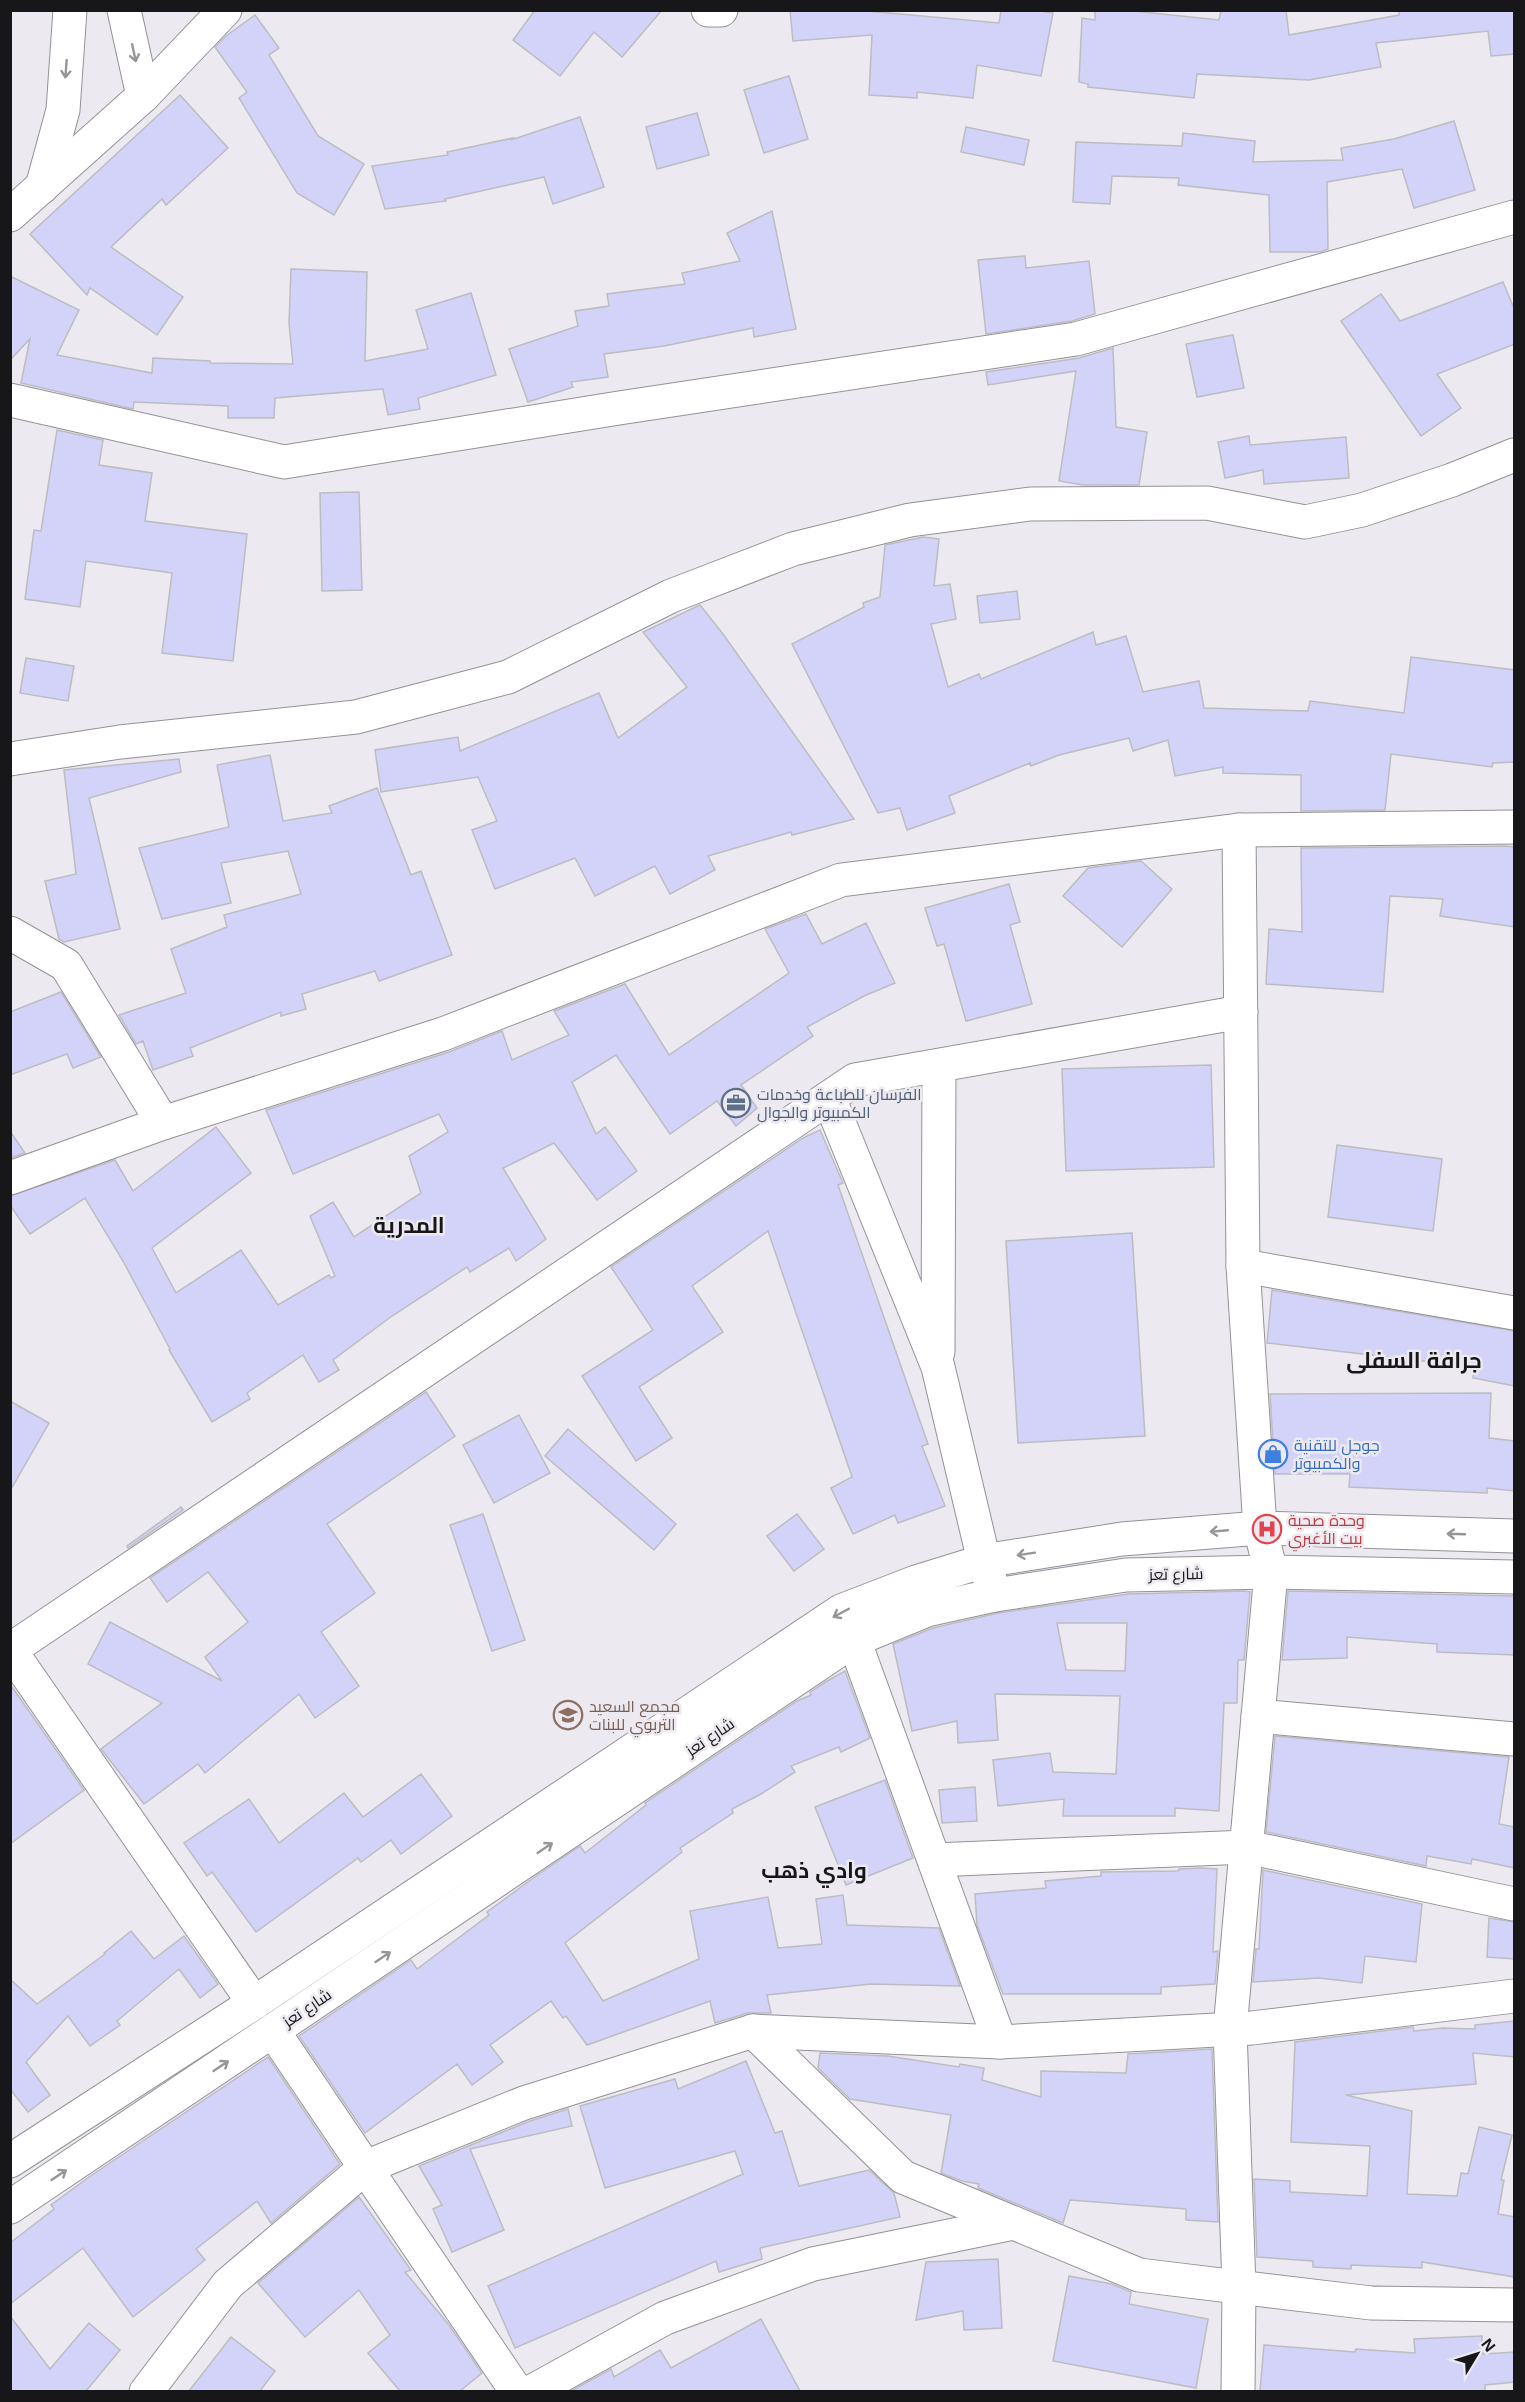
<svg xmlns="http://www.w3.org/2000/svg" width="1525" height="2402" font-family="Helvetica,Cairo,sans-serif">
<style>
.building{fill:#d3d3f9;stroke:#bcbcc2;stroke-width:1.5;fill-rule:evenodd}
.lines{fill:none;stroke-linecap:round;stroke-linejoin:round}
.minor-casing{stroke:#949198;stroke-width:35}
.tertiary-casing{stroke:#949198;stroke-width:35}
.secondary-casing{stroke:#949198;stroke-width:35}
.primary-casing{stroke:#949198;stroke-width:35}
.minor{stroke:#fff;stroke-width:33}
.tertiary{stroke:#fff;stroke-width:33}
.secondary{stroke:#fff;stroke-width:33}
.primary{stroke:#fff;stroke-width:33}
.oneway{stroke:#979697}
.labels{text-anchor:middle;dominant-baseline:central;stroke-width:5;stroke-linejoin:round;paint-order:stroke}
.service-label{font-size:16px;fill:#4e5e75;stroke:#ece9f0;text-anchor:start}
.shop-label{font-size:16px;fill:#366cbe;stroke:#ece9f0;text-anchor:start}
.health-label{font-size:16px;fill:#be3a42;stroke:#ece9f0;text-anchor:start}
.street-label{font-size:16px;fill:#171618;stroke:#ece9f0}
.education-label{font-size:16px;fill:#785e54;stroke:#ece9f0;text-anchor:start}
.district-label{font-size:22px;font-weight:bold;fill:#171618;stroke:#ece9f0}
</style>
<rect width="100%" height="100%" fill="#ece9f0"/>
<!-- building -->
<g class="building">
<path d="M535,10H662L622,57L594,32L560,76L513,40Z"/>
<path d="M790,10H856L999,23L1001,10H1036L1053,13L1041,76L977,65L973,98L917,92V98L869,95L872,35L793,41Z"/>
<path d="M1095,10H1124L1219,20L1221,10H1286L1289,35L1399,15V10H1515V54L1491,56L1488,31L1376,43L1381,67L1309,80L1197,74L1194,98L1088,87V84L1079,82L1082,18L1095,20Z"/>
<path d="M255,15L279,48L269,55L318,136L364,164L334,215L297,193L239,98L247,92L215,47L226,36Z"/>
<path d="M789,76L808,139L764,153L744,90Z"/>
<path d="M180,95L228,148L166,205L162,199L111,247L183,297L157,335L90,288L87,295L30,234Z"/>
<path d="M697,113L709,155L657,169L646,127Z"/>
<path d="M580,117L604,187L553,204L544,177L445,199L446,201L385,209L372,166L448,155L447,152L513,138L511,140Z"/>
<path d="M1454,121L1475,190L1414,208L1402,169L1327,182L1328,249L1320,252H1270L1269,195L1178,185L1179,178L1112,176L1110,204L1073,202L1076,142L1182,146L1183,133L1255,141L1253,162L1343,160L1341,148L1394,139Z"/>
<path d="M966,127L1029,140L1024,165L961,152Z"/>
<path d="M772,211L796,329L754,337L753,328L664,346L604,354L608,377L571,382L573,387L528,402L509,349L578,326L575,311L609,306L607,294L685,284L682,273L740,261L727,233Z"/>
<path d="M1025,256L1026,268L1089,261L1095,314L1072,321L986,334L978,260Z"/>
<path d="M291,269L367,272L365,361L428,349L416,310L471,293L496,375L418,398L420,409L388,415L383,389L275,398L274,418H228V406L134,402L133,409L21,383L30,339L10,360V276L79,310L57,355L152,373L153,358L210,361V363L293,364L289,323Z"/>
<path d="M1503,282L1515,311V344L1437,374L1461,408L1421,436L1341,321L1381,294L1400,321Z"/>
<path d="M1233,335L1244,388L1197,397L1186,344Z"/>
<path d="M1113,348L1116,427L1147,432L1139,485H1083L1059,481L1076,371L988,385L986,372L1079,358Z"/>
<path d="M57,430L103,440L99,465L152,473L145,521L247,534L233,661L162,653L172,573L86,561L80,607L25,599L34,530L41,531Z"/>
<path d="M1249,436L1250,445L1346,437L1349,478L1264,484L1263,470L1225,478L1218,442Z"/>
<path d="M359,492L362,590L322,591L320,493Z"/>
<path d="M923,537L939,539L934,586L950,584L956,619L931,624L948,687L979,674L981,679L1093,632L1096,645L1126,636L1143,692L1199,681L1204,708L1308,711L1310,701L1404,713L1411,657L1515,670V762L1493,763L1492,767L1391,754L1385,810L1301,811V775L1223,773V767L1175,776L1168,740L1133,751L1129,738L1059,755L1031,766L1030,763L949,796L955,813L907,830L900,808L878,813L792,644L864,607L863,603L880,597L885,545Z"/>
<path d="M1017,591L1020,619L980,623L977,596Z"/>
<path d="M700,605L723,634L854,819L792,835L791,832L708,856L715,870L670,894L655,866L595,896L575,858L495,889L472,830L497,821L478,777L381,792L375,750L458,737L460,751L599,693L618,738L687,687L643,632Z"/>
<path d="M26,658L74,666L68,701L20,693Z"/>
<path d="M270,755L283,821L332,813L329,806L377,788L411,875L421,871L452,955L379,981L375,971L302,994L306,1009L281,1016V1012L190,1048L193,1056L153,1070L143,1041L136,1044L119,1015L186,993L171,949L227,927L224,915L301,894L288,851L221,863L231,903L162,919L139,848L229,827L217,765Z"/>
<path d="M179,759L181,772L89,798L120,929L64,942L59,939L45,881L76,874L64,770Z"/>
<path d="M1506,846L1515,847V927L1440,916L1443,899L1390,896L1383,992L1266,984L1269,929L1302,932L1301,848Z"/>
<path d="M1141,861L1172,889L1122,947L1063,896L1088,868Z"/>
<path d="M1009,884L1020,922L1010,925L1032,1004L966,1021L944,944L937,946L925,908Z"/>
<path d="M806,914L822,944L866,923L895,983L864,996L807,1027L813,1036L741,1085L757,1108L736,1126L717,1101L670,1134L616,1055L572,1082L596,1134L605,1127L637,1171L597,1200L554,1143L503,1168L546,1239L516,1261L509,1248L470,1272L467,1267L392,1316L333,1360L339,1370L319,1382L303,1355L247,1393L250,1399L212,1422L169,1350L170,1349L123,1261L85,1198L30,1234L10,1205V1196L115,1160L133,1191L216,1127L251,1173L152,1248L176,1293L241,1250L278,1305L329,1275L331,1278L335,1276L310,1216L333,1202L354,1237L421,1193L409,1156L448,1132L439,1114L293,1174L266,1110L449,1052L502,1031L512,1060L569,1035L554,1011L625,984L669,1055L789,973L765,929Z"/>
<path d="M61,992L101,1057L73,1068L67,1054L10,1075V1012Z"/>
<path d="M1211,1065L1214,1167L1066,1171L1062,1069Z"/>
<path d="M820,1130L843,1183L838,1185L928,1444L922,1446L945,1506L898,1523L895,1515L853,1534L831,1488L852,1477L768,1231L692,1286L723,1332L639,1387L672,1438L636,1461L582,1376L653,1330L611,1267L803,1138Z"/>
<path d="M10,1131L25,1153L10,1158Z"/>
<path d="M1337,1145L1442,1159L1433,1231L1328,1217Z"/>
<path d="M1132,1233L1145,1436L1018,1443L1006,1241Z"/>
<path d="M1272,1290L1515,1331V1386L1473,1378L1474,1367L1267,1343Z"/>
<path d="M426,1392L455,1436L327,1524L375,1593L321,1632L359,1686L315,1718L299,1694L205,1773L198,1764L144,1804L101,1749L162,1703L88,1664L110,1622L222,1681L205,1657L248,1622L208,1572L167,1602L150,1578Z"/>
<path d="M1491,1393L1489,1438L1515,1441V1491L1487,1488V1493L1349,1487L1350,1474H1275L1270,1394Z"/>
<path d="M10,1401L49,1423L10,1491Z"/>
<path d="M519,1415L550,1473L494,1503L463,1445Z"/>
<path d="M568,1429L676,1524L654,1550L545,1456Z"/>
<path d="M181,1507L183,1510L128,1548L127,1546Z"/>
<path d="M483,1514L525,1640L492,1651L450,1525Z"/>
<path d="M797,1514L824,1549L794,1571L767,1536Z"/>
<path d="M1244,1591L1250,1592L1244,1660H1238L1237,1703H1224L1219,1811L1175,1808V1816H1063L1064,1799L998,1806L993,1760L1050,1753L1053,1772L1116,1774L1120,1696L995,1694L998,1740L958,1743L957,1721L912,1731L893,1644L933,1628L998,1613L1128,1594ZM1057,1623H1127L1125,1671L1066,1670Z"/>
<path d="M1288,1591L1515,1596V1655L1437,1652V1644L1347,1637V1658L1282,1660Z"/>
<path d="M845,1671L870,1738L841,1752L839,1747L791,1766L795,1772L761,1794L732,1809L733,1813L680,1848L682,1852L565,1943L603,2001L699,1959L690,1911L768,1897L778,1948L822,1944L816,1899L843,1895L847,1925L939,1928L960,1986L871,1984L767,1995L771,2013H748L715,2023L710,2001L587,2045L566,2016L563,2018L551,2001L490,2045L503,2062L472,2085L457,2064L365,2133L299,2036L411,1960L417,1969L489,1915L487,1912L536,1876L580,1846L585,1853L646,1805L645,1803L797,1701L811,1695L810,1692L827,1681Z"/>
<path d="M10,1684L84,1790L10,1844Z"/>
<path d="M1275,1736L1509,1757L1499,1824L1515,1827V1868L1472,1859L1471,1864L1427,1856L1426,1866L1266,1832Z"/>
<path d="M421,1774L452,1816L401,1854L391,1840L361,1862L358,1858L256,1932L212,1872L207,1876L184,1843L249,1799L279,1843L344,1793L363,1817Z"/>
<path d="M885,1780L913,1858L846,1885L815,1807Z"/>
<path d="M975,1787L977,1821L942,1823L939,1790Z"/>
<path d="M1200,1868L1217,1869L1213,1952L1218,1951L1215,1984L1161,1987V1994H1003L977,1925L975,1894L1046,1888L1045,1881L1101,1876V1872L1178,1871L1179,1869Z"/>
<path d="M1263,1870L1422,1904L1416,1962L1365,1956L1362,1983L1319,1978L1253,1982L1256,1949H1259Z"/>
<path d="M1489,1918L1515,1922V1959L1487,1957Z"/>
<path d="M131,1931L154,1959L184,1936L218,1984L200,1998L179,1969L117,2021L120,2025L90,2046L68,2016L26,2062L50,2095L28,2112L10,2089V1979L37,2004L105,1954L104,1953Z"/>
<path d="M1515,2021V2057L1473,2053L1476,2084L1346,2095L1412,2111L1407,2194L1457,2196L1461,2173L1468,2174L1479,2127L1512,2135L1501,2180H1504L1498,2214L1515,2217V2277L1422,2262V2268L1351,2265V2269L1313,2267V2261L1257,2257L1254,2179L1290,2181V2192L1367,2196L1370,2146L1291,2142L1295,2042L1413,2027L1414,2031L1443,2028L1475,2029V2025Z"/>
<path d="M1212,2049L1218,2222L1186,2220V2209L1070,2200L1063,2223L978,2188L979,2184L962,2181L941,2173L951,2115L850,2099L818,2068L820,2053L888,2056L959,2067L960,2064L984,2068L982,2080L1041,2097V2071L1126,2073L1128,2054Z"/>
<path d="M268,2057L340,2164L271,2223L257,2201L196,2249L205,2260L133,2317L83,2248L10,2304V2243L54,2209L51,2205L89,2177Z"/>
<path d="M746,2061L775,2133L782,2131L799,2186L869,2170L894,2193L900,2217L760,2248L762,2259L719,2272L716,2261L515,2348L488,2286L743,2174L735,2151L605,2188L580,2106L675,2079L678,2089Z"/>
<path d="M568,2109L572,2126L470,2149L504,2230L452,2252L433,2209L442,2205L419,2166L530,2121Z"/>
<path d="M359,2197L411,2270L405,2272L449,2325L482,2373L460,2391H400L368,2353L390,2335L359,2290L305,2337L258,2283Z"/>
<path d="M998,2259L1002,2328L964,2330L963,2311L916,2320L926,2262Z"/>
<path d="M1069,2276L1112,2284L1131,2292L1129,2304L1208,2319L1196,2388L1053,2361Z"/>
<path d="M10,2316L50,2369L89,2323L120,2350L86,2391H10Z"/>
<path d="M761,2319L800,2391H571L611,2369L614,2377L660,2350L671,2368Z"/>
<path d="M1482,2336L1483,2354L1515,2352V2382L1485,2385V2391H1260L1264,2345L1355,2352L1356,2349L1415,2353L1414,2339Z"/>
<path d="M231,2337L275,2371L260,2391H189Z"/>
</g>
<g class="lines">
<!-- minor casing -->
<g class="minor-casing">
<g id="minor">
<path d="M708,10H721"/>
<path d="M10,400L284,462L619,408L1076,339L1514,217"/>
<path d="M10,759L120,742L356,717L508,677L671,596L793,549L910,520L1030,504L1207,503L1305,522L1362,510L1452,480L1514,455"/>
<path d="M10,933L66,965L163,1123"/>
<path d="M829,1098L938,1367L984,1561L995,1595"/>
<path d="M10,1178L163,1123L443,1034L841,880L1239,830L1514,827"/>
<path d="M1243,1266L1514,1313"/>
<path d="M938,1352L939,1066"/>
<path d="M854,1640L1000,2042"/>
<path d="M1258,1716L1514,1739"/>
<path d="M934,1860L1247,1847L1514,1904"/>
<path d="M254,2003L10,1650L855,1080L1241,1012"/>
<path d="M273,2031L517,2392"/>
<path d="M753,2031L903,2177L1139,2275L1371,2303L1514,2305"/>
<path d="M146,2392L228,2284L366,2167L524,2103L753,2031L1000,2042L1252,2028L1514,1996"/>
<path d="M531,2392L665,2318L813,2264L1013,2223"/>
<path d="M1238,2392L1239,2287L1230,2029L1271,1572L1260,1528L1243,1266L1239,830"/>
</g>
</g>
<!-- tertiary casing -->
<g class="tertiary-casing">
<g id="tertiary">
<path d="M124,10L143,96"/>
<path d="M42,187L63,110L70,10"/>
</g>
</g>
<!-- secondary casing -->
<g class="secondary-casing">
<path id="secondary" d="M10,215L143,96L225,10"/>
</g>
<!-- primary casing -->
<g class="primary-casing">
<g id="primary">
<path d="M10,2161L254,2003L841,1611L916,1582L984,1561L1122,1539L1260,1528L1514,1536"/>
<path d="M10,2207L854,1640L927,1610L995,1595L1126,1575L1271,1572L1514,1577"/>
</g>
</g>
<!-- minor -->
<use href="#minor" class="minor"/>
<!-- tertiary -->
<use href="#tertiary" class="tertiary"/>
<!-- secondary -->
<use href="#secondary" class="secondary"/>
<!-- primary -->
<use href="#primary" class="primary"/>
</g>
<!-- one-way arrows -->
<defs><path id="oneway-shaft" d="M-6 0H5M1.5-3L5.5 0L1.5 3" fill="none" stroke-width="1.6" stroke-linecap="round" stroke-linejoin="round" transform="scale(1.5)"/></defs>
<g class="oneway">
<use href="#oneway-shaft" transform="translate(134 53) rotate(78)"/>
<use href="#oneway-shaft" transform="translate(66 69) rotate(94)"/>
<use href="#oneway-shaft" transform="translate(1219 1531) rotate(175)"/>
<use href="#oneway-shaft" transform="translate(1456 1534) rotate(-178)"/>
<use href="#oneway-shaft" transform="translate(1026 1554) rotate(171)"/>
<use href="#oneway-shaft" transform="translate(841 1613) rotate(152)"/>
<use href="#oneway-shaft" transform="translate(545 1848) rotate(-34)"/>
<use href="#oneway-shaft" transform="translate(383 1957) rotate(-34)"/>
<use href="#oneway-shaft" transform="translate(221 2066) rotate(-34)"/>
<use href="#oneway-shaft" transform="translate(59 2175) rotate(-34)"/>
</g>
<!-- icons -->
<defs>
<g id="office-ring" transform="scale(1.5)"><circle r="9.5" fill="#ece9f0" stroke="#5c6f8a" stroke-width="1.5"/><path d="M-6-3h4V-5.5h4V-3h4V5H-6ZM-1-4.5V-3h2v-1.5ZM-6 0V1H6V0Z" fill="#5c6f8a"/></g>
<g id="shop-ring" transform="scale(1.5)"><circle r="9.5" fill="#ece9f0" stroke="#3f7fe0" stroke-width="1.5"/><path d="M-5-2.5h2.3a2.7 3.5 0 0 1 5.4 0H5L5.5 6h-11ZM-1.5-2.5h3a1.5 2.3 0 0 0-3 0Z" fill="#3f7fe0"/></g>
<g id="hospital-ring" transform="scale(1.5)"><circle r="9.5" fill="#ece9f0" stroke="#e0444e" stroke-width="1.5"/><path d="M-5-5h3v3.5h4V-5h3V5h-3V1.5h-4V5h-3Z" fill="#e0444e"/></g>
<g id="school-ring" transform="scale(1.5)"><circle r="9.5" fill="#ece9f0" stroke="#8d6e63" stroke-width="1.5"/><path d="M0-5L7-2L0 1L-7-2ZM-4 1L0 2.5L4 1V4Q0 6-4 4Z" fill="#8d6e63"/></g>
</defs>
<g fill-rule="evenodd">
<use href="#office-ring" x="736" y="1103"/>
<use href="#shop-ring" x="1273" y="1454"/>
<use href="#hospital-ring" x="1267" y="1529"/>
<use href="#school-ring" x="568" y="1715"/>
</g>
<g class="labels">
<!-- service labels -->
<g class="service-label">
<text x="757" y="1094">الفرسان للطباعة وخدمات<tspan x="757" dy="18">الكمبيوتر والجوال</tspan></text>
</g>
<!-- shop labels -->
<g class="shop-label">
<text x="1294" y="1445">جوجل للتقنية<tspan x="1294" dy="18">والكمبيوتر</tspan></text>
</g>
<!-- health labels -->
<g class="health-label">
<text x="1288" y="1520">وحدة صحية<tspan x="1288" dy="18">بيت الأغبري</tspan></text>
</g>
<!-- street labels -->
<g class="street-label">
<text transform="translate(1176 1574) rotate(-1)">شارع تعز</text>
<text transform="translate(710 1737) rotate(-34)">شارع تعز</text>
<text transform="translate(307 2008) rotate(-34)">شارع تعز</text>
</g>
<!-- education labels -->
<g class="education-label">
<text x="589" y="1706">مجمع السعيد<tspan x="589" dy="18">التربوي للبنات</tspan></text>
</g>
<!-- district labels -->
<g class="district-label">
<text x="409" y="1225">المدرية</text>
<text x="1414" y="1360">جرافة السفلى</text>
<text x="814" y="1870">وادي ذهب</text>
</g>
</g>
<!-- border -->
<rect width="1525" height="2402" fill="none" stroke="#171618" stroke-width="24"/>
<!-- north arrow -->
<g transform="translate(1477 2354) rotate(52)" stroke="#ece9f0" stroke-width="4.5" paint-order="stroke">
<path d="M0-4.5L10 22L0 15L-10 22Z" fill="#171618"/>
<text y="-9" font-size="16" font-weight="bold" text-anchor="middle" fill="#171618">N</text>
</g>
</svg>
